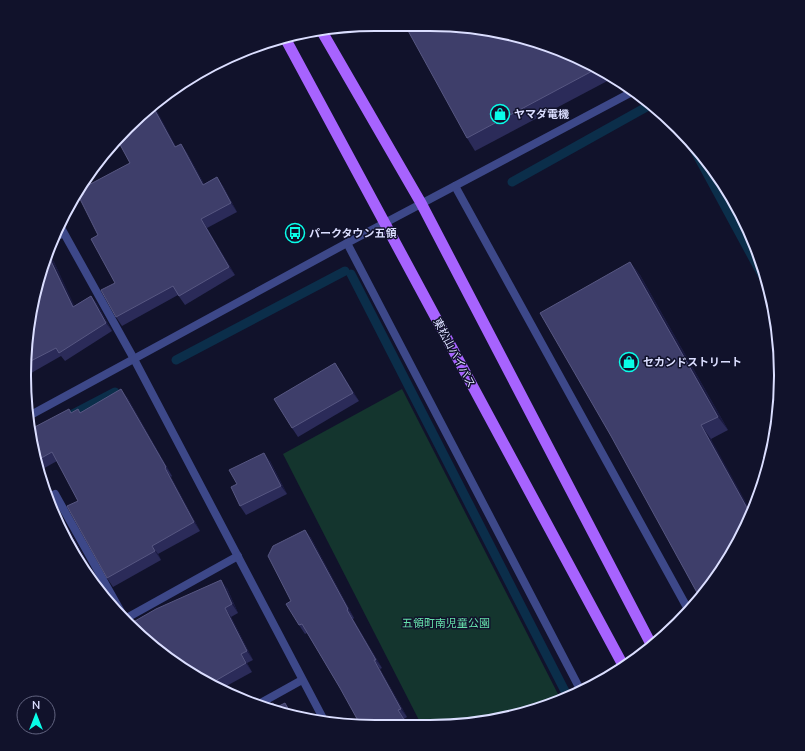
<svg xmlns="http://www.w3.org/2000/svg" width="805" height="751" font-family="'Nunito Sans','Noto Sans JP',sans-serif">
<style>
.green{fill:#14352e}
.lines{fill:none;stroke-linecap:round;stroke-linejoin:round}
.stream{stroke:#0b2e4a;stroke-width:9}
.minor{stroke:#3d4889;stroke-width:8}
.primary{stroke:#a763fe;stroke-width:11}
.wall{fill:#2b2b59}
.shaded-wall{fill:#19193f}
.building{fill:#3e3e6a;stroke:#575782}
.labels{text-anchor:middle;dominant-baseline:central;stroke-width:3;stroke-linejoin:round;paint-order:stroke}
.poi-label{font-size:11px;font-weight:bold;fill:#dbdeff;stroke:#11122b;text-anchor:start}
.street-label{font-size:11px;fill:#dbdeff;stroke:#11122b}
.park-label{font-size:11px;fill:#66e0ab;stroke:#11122b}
.rim{fill:none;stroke:#dbdeff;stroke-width:2}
</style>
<rect width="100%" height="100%" fill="#11122b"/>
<!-- green -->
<path class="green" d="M402,389L561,700L543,708L476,724L422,726L283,454Z"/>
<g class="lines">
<!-- stream -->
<g class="stream">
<path d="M688,138L768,286"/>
<path d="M512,182L650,105L654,107"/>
<path d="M351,274L568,697"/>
<path d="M176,360L345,271"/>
<path d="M69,416L115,392"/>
</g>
<!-- minor -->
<g class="minor">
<path d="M455,186L689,611"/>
<path d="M60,226L134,359L325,722"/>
<path d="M56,237L63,233"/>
<path d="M347,243L581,691"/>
<path d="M27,417L347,243L634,91"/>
<path d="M47,498L55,494L125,619"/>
<path d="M123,620L238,556"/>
<path d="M257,705L302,680"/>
</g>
<!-- primary -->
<g class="primary">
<path d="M321,30L421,203L652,646"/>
<path d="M285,38L624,667"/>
</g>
</g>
<!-- wall -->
<g class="wall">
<path d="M585,60L613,78L475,151L467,138Z"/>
<path d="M153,105L176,147L181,144L187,153L204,184L217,177L223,186L237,212L207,228L235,275L185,305L178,295L122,326L116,317L115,283L84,194L130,163L123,133Z"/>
<path d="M48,254L54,262L74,306L91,296L97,304L112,331L65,361L61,356L26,376L25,352Z"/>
<path d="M630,262L640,275L728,430L711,439L745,531Z"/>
<path d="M341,372L359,401L298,437L292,428Z"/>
<path d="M127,397L172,476L171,477L200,531L158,554L161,560L113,587L107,578L78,501L57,461L39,471L29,430L72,413L80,412Z"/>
<path d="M270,461L287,494L246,515L240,506Z"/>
<path d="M63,519L104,592L102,593L83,571Z"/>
<path d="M305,530L311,538L354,618L353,619L382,668L380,669L407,717L404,719L340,688L307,633L305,634L299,625L291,601Z"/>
<path d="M227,588L238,613L231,617L253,660L247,663L252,672L221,689L180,668Z"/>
</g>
<!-- shaded-wall -->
<g class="shaded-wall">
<path d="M152,105H153L155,107L181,156L175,147Z"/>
<path d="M181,144L187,153L209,193L203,185Z"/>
<path d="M217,177L223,186L237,212L231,203Z"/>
<path d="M201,219L207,228L235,275L229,267Z"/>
<path d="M48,254L54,262L79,315L73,307Z"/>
<path d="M630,262L640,275L728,430L718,417Z"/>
<path d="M91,296L97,304L112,331L106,323Z"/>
<path d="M335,363L341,372L359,401L353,393Z"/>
<path d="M121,389L127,397L172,476L166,467Z"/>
<path d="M701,425L711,439L752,513L751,515Z"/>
<path d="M264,453L270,461L287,494L281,486Z"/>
<path d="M165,468L171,477L200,531L194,522Z"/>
<path d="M57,511L63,519L104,592L98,584Z"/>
<path d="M305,530L311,538L354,618L348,609Z"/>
<path d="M152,546L158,554L161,560L155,551Z"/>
<path d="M221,580L227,588L238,613L232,604Z"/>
<path d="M225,608L231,617L253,660L247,651Z"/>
<path d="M347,610L353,619L382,668L376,660Z"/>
<path d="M241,654L247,663L252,672L246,663Z"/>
<path d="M374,660L380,669L407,717L401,709Z"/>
<path d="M285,703L291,711L294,716H292Z"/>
</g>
<!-- building -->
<g class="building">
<path d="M453,25L521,36L585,60L598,68L467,138L406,27Z"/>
<path d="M152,105L175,147L181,144L203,185L217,177L231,203L201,219L229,267L179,296L173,286L116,317L101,290L115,283L91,239L98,235L79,197L84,194L81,189L130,163L117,139L119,136L124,134L123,133Z"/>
<path d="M48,255L73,307L91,296L106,323L59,353L56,348L25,364V352L36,284Z"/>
<path d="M630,262L718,417L701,425L751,515L745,531L708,589L700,598L611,436L540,313Z"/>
<path d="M335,363L353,393L292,428L274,399Z"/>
<path d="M121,389L166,467L165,468L194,522L152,546L155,551L107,578L67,506L78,501L52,452L36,461L29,430L69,409L71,413L78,409L80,413Z"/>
<path d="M264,453L281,486L240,506L231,487L237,484L229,470Z"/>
<path d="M57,511L98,584L95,585L83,571L54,512Z"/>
<path d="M305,530L348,609L347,610L376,660H374L401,709L398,710L408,726L375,727L361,726L340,688L302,624L299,625L286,604L291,601L268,556L273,546Z"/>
<path d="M221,580L232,604L225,608L247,651L241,654L246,663L210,684L180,668L128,625L156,609Z"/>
<path d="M273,703L275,708L285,703L292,716L265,707Z"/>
</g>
<!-- icons -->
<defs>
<g id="shop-ring" transform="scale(1)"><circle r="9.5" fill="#11122b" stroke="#09fde8" stroke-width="1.5"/><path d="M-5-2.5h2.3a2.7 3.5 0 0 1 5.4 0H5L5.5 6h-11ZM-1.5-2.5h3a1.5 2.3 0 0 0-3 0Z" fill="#09fde8"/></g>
<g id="bus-ring" transform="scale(1)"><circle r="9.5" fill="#11122b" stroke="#09fde8" stroke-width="1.5"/><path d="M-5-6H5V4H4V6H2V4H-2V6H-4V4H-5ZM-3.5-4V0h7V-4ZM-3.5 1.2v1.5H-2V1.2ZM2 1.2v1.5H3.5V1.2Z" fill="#09fde8"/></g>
</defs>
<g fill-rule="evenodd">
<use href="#shop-ring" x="500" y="114"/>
<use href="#bus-ring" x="295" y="233"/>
<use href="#shop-ring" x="629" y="362"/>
</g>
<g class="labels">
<!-- poi labels -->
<g class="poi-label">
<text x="514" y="114">ヤマダ電機</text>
<text x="309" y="233">パークタウン五領</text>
<text x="643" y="362">セカンドストリート</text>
</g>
<!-- street labels -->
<g class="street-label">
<text transform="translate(454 353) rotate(62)">東松山バイパス</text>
</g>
<!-- park labels -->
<g class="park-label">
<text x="446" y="623">五領町南児童公園</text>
</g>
</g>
<!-- crop -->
<path d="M0 0H805V751H0ZM375 31H430A344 344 0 0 1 774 375V376A344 344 0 0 1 430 720H375A344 344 0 0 1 31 376V375A344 344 0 0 1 375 31Z" fill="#11122b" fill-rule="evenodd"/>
<path class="rim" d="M375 31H430A344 344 0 0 1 774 375V376A344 344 0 0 1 430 720H375A344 344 0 0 1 31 376V375A344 344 0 0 1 375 31Z"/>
<!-- north arrow -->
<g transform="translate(36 715)"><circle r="19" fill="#11122b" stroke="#626480"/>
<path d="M0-3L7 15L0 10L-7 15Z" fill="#09fde8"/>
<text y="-6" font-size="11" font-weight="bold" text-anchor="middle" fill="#dbdeff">N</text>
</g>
</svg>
